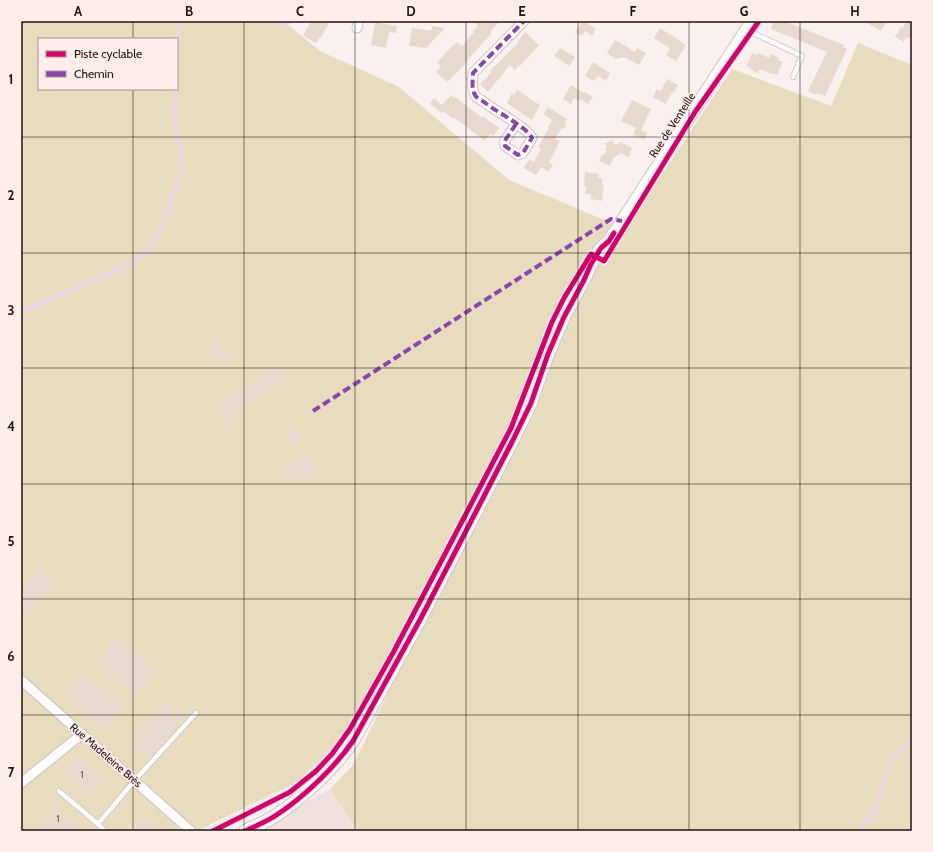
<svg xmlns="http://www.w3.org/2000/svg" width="933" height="852" font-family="Cabin,sans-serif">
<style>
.built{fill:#f0e0de}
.green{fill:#e7dcbd;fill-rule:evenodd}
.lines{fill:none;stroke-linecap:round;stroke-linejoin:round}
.stream{stroke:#f0cef6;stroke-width:2.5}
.building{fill:#e8d9cf}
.lane-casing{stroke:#cec2c0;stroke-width:6}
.street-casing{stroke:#cec2c0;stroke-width:11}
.secondary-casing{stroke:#cec2c0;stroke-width:14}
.lane{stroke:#fefdfd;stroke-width:4.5}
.street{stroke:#fefdfd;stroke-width:9}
.secondary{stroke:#fefdfd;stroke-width:12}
.quiet{stroke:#8e44ad;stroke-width:4;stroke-dasharray:8 4;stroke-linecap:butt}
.cycleway-casing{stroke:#ffedea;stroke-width:8}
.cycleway{stroke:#d6006c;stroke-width:5}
.grid{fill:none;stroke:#211210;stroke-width:1;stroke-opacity:0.55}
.labels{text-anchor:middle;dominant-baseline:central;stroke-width:3.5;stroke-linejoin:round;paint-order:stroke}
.number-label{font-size:9px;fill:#534440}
.street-label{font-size:11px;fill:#211210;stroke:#ffedea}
.neatline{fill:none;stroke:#211210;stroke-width:1.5}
.grid-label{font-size:13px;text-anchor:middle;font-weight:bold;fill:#211210}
</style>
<rect width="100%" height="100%" fill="#faf0ef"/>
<!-- built -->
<path class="built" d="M330,789L359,831H254Z"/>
<!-- green -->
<path class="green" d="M21,21H283L320,51L399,87L509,180L626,229L732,69L831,106L858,43L912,65V831H359L330,789L353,765L423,622L519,443L508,431L410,615L341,740L296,783L197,831H21ZM39,39H177V89H39Z"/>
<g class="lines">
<!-- stream -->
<g class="stream">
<path d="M268,21L287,25L290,21"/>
<path d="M177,68L179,21"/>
<path d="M21,312L129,265L149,251L162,226L175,191L181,168L182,154L175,126L176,89"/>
<path d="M859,831L876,808L891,759L912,739"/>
</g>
</g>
<!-- building -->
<g class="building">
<path d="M311,21H330L321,38L320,37L316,43L303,36Z"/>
<path d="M472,21H500L490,32L492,33L468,59L469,60L447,82L436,72L441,66L437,63L453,45L454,46L457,42L462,46L474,32L473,31L478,26Z"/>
<path d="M583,21L596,29L592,36L585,31L582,36L575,33Z"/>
<path d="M774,21H784L844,45L843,47L847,49L825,96L817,93L816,95L808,91L827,52L771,29Z"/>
<path d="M863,21H887L881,31Z"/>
<path d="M906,21H912V33L909,39L906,37L904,42L895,37L901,27L903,28Z"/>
<path d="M375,22L397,26L396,33L389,32L386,48L371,45Z"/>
<path d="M432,26L445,28L426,48L409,46L412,28L431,31Z"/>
<path d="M660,28L686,45L676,61L666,55L670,48L654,38Z"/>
<path d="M525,32L539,45L519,67L518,66L515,70L510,65L488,92L480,84L492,72L490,71L518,43L517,42Z"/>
<path d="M615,40L635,52L637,48L646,53L639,65L624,57L616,59L607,53Z"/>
<path d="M560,48L575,57L569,66L554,56Z"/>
<path d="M752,53L757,55L758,53L769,58L771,54L779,58L778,60L783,62L777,75L772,73L771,74L760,69L758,73L750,69L751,68L746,66Z"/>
<path d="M593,62L610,73L606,81L598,76L594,81L585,76Z"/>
<path d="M667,79L678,85L674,93L672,92L666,104L653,97L657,89L661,91Z"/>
<path d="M571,85L584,93L585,92L593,97L588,104L580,99L579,101L574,98L571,104L563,99Z"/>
<path d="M517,90L540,105L532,120L507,103L512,93L514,95Z"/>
<path d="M451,95L454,98L455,97L481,117L482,116L499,128L493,136L490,134L485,141L455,118L454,119L444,112L442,113L430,104L434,98L442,105Z"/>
<path d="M632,100L651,109L641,130L647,133L644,140L633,134L636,128L621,121Z"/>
<path d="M548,107L567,119L565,122L566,125L564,128L561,129L555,139L560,141L549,162L553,165L548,172L541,167L536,175L524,168L529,159L534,162L541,149L538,147L549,128H548L552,120L544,114Z"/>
<path d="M612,140L615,145L621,142L632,148L629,157L621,153L613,158L610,166L599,161L602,155L607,152L605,149L607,148L605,144Z"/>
<path d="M585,172L599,174L598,178H602V184H604L602,201L591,199V194H585L586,186H584Z"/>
<path d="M216,340L228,357L219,363L208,345Z"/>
<path d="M278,367L286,379L266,392L265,391L229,416L235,425L230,429L215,406L243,388L244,389L258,381V379Z"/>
<path d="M293,427L301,439L294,443L286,432Z"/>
<path d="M306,454L316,469L313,471L315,474L302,482L297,475L290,480L282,468Z"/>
<path d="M40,570L54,582L21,619V591Z"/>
<path d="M117,637L156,671L135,696L96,662Z"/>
<path d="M85,673L124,708L103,731L64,696Z"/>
<path d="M165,702L184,718L148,758L130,742Z"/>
<path d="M78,757L103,780L90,795L62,768Z"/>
<path d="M57,808L83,831H36Z"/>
<path d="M142,814L162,831H128Z"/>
</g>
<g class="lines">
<!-- lane casing -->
<g class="lane-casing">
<g id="lane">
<path d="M747,30L802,56L793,77"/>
<path d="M59,791L98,824L135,780L196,713"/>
<path d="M98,824L105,831"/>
</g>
</g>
<!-- street casing -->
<g class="street-casing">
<g id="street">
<path d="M357,28L358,21"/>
<path d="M516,124L504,142L505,146L518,155L523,153L532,138C527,127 495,111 484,102C482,100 476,98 475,95C471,88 473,79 473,73L524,21"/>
<path d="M21,680L191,831"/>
<path d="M21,783L82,734"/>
</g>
</g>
<!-- secondary casing -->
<g class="secondary-casing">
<path id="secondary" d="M245,831C256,826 268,821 278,814C305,796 335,767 353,741L421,618L512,442L531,403L548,354L564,317L584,280L591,264L601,248L609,241L752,21"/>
</g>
<!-- lane -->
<use href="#lane" class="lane"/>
<!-- street -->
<use href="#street" class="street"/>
<!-- secondary -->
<use href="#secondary" class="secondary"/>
<!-- quiet -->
<g class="quiet">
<path d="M516,124L504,142L505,146L518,155L523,153L532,138C527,127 495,111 484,102C482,100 476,98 475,95C471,88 473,79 473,73L524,21"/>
<path d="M313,411L611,219L622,221"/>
</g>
<!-- cycleway casing -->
<g class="cycleway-casing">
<g id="cycleway">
<path d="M213,831L290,792L316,771L332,754L350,729L394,651L511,428L552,322L564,298L591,254L604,261L695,112L759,21"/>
<path d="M245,831C256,826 268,821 278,814C305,796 335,767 353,741L421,618L512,442L531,403L548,354L564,317L584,280L591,264L601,248L609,241L614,233"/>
</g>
</g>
<!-- cycleway -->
<use href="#cycleway" class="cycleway"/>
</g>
<!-- grid -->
<path class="grid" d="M133,21V39M244,21V831M355,21V831M466,21V831M578,21V831M689,21V831M800,21V831M133,89V831M21,137H912M21,253H912M21,368H912M21,484H912M21,599H912M21,715H912"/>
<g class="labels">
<!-- number labels -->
<g class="number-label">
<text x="82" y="774">1</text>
<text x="58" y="818">1</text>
</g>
<!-- street labels -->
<g class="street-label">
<text transform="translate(672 125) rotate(-57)">Rue de Venteille</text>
<text transform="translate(106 755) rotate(41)">Rue Madeleine Brès</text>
</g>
</g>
<!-- border -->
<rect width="933" height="852" fill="none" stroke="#ffedea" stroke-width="44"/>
<!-- legend -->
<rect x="38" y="38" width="140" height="52" fill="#ffedea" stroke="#a69593"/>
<rect x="46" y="51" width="20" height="6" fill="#d6006c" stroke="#a69593"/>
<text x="74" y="58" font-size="12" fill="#211210">Piste cyclable</text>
<rect x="46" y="71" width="20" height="6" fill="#8e44ad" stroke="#a69593"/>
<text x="74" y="78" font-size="12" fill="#211210">Chemin</text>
<rect x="22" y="22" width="889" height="808" class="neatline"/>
<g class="grid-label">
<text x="78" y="16">A</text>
<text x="189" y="16">B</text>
<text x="300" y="16">C</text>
<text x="411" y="16">D</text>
<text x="522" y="16">E</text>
<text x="633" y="16">F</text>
<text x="744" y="16">G</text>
<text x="855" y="16">H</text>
<text x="11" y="84">1</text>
<text x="11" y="200">2</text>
<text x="11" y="315">3</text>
<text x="11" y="431">4</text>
<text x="11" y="546">5</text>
<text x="11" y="661">6</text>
<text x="11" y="777">7</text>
</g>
</svg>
